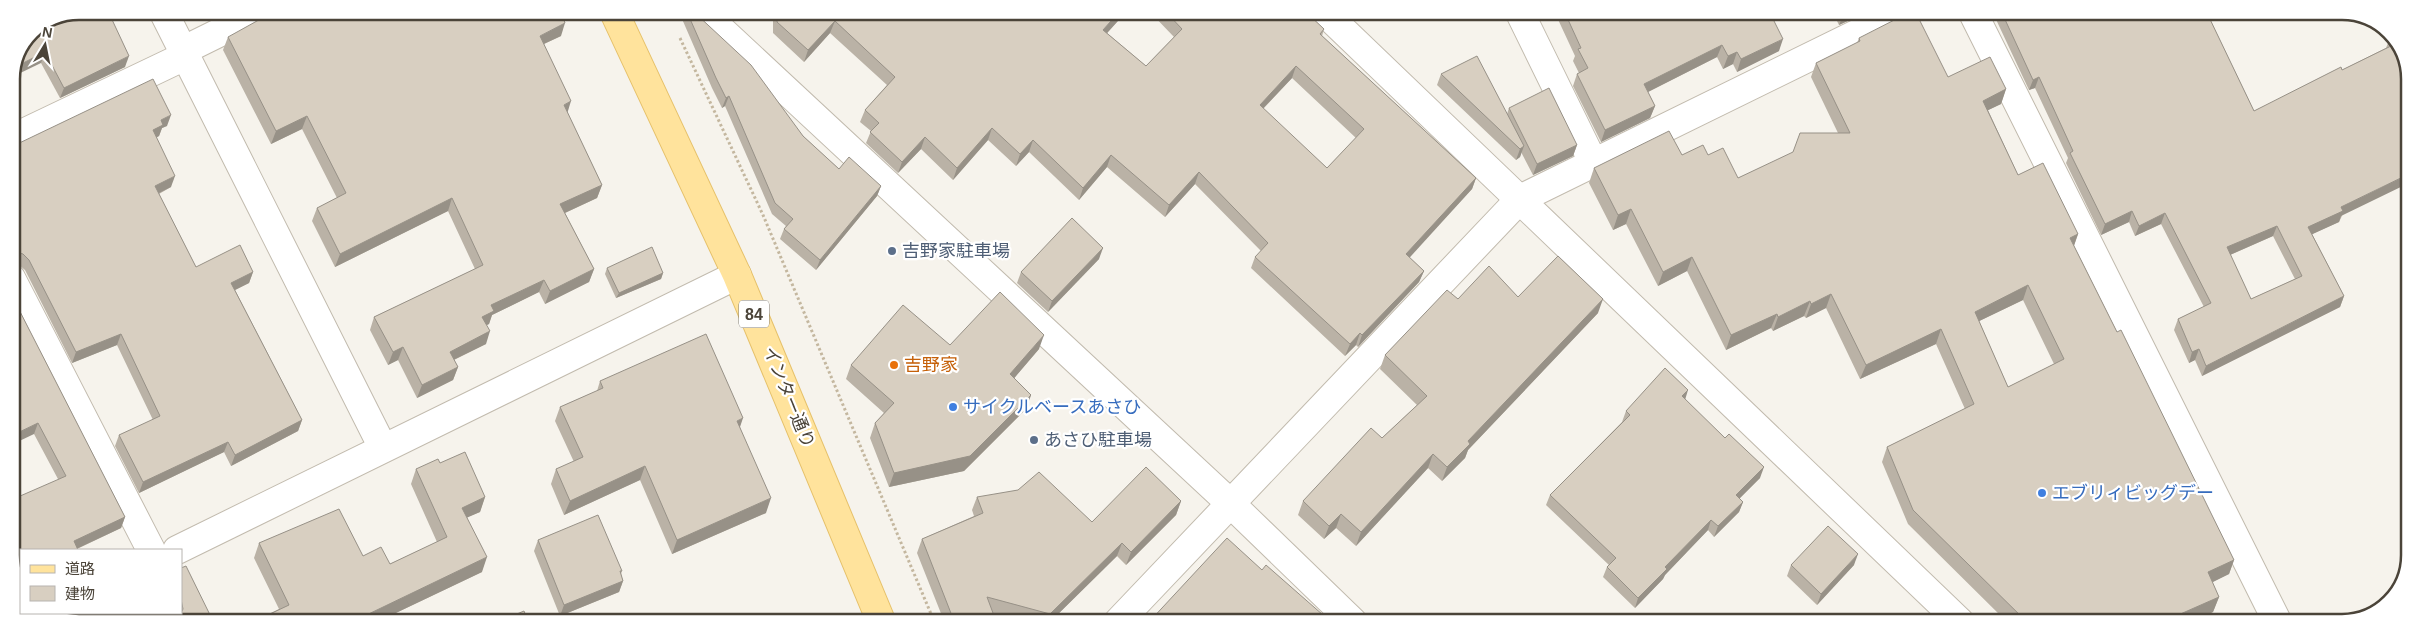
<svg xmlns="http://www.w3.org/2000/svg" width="2421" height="634" font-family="Helvetica,'Noto Sans JP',sans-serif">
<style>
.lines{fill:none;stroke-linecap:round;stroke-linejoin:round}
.minor-casing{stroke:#c2bbae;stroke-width:30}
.major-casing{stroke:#e6c16a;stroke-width:30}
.path{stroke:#c4b79f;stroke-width:3;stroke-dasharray:2.5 2.5;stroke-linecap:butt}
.minor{stroke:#fff;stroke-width:28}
.major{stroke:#ffe39c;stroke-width:28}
.wall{fill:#bab2a6;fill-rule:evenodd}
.shaded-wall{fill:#979187}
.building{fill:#d8cfc1;stroke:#979187;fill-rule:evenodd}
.service-dot{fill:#5c6f8a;stroke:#fff;stroke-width:2}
.food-dot{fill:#e8710a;stroke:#fff;stroke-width:2}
.shop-dot{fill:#3f7fe0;stroke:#fff;stroke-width:2}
.labels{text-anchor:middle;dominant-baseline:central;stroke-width:4.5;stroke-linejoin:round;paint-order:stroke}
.shield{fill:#fff;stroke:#817c74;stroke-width:1}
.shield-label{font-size:16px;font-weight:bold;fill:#4b4439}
.service-label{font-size:18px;fill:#4e5e75;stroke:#fff;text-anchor:start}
.food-label{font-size:18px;fill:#c56008;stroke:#fff;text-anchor:start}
.street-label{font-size:18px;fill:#4b4439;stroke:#fff}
.shop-label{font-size:18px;fill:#366cbe;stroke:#fff;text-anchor:start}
.rim{fill:none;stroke:#4b4439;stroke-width:2.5}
</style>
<rect width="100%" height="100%" fill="#f6f3ec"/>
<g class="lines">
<!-- minor casing -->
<g class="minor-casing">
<g id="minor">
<path d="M163,11L383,448"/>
<path d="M702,12L1230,503L1353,622"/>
<path d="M1324,12L1960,622"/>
<path d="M1520,13L1594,164"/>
<path d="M1973,13L2278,623"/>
<path d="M182,51L263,11"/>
<path d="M11,139L185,56"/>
<path d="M11,278L151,550"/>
<path d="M177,550L737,275"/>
<path d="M159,613L162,621"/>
<path d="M1118,622L1520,199L1899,13"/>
</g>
</g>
<!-- major casing -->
<g class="major-casing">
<path id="major" d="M614,12L737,275L881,621"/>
</g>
<!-- path -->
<path class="path" d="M680,38L763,215L934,621"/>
<!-- minor -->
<use href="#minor" class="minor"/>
<!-- major -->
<use href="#major" class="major"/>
</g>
<!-- wall -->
<g class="wall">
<path d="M211,11H227L214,18Z"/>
<path d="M679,12H694L803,136L839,169L881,186L877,196L816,270L780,239L784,229L786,226L772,214L725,106L722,108L712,88Z"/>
<path d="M773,12H1126L1107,33L1146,66L1174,37L1150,12H1306L1324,29L1322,36L1476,178L1472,189L1409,257L1424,271L1419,282L1358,347L1356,345L1345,356L1251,268L1255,257L1261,251L1195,184L1165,217L1107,167L1079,200L1029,152L1016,166L988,140L953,180L921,149L898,173L866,143L871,131L860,122L865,110L887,85L830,33L804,62L773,33ZM1292,78L1356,138L1327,168L1263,109Z"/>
<path d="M1555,13H1786L1773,19L1779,51L1737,72L1733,64L1723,69L1717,57L1648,92L1655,106L1650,118L1601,142L1573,86L1577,74L1579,73L1573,61L1575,56Z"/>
<path d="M1833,13H1865L1839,25Z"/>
<path d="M1993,13H2207L2254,111L2342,70L2386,48L2390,38L2410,75L2339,222L2312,234L2344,296L2340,307L2202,376L2195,360L2189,363L2174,330L2178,319L2204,307L2161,224L2135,236L2129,222L2101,235L2066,163L2068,158L2035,88L2029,90ZM2273,236L2295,279L2251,299L2230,255Z"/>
<path d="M31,31L125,67L60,98L41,63Z"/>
<path d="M561,36L544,44L567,112L602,185L597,198L565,213L594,269L589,282L545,304L539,292L492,315L489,324L487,325L486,344L454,360L458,367L453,380L417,398L398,360L388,365L370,330L374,317L475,269L448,211L335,267L312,221L317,208L337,198L302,129L271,144L223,50L228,37Z"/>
<path d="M1859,38L1948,77L2006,89L2001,104L1988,110L2018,175L2078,234L2074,246L2117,332L2234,560L2229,574L2212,582L2219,597L2213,612L2189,623L2007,622L1908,524L1882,462L1887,447L1965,409L1936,344L1860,379L1826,308L1806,318L1804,316L1773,331L1771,328L1726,350L1687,271L1658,286L1626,224L1613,230L1589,183L1594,168L1682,155H1708L1738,178L1838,133L1811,77L1816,63L1857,43ZM2023,300L2054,364L2008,387L1979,321Z"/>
<path d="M1441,74L1507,114L1509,108L1577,145L1573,156L1533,175L1521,152L1520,157L1516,160L1437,85Z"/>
<path d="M167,126L162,128L159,136L156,138L171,187L159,194L196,267L253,272L249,283L235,290L302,420L298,431L231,466L224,452L139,493L115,446L119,435L153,420L117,345L72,363L25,270L19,265L12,262L11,147Z"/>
<path d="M1099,259L1048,312L1017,283L1021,272Z"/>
<path d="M607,268L663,273L661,279L616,298L605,274Z"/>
<path d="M2409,288V319L2400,305L2406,290Z"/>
<path d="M11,294L125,517L121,528L77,549L58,479L34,434Z"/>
<path d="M1518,297L1598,313L1468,450L1465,458L1442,481L1428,468L1356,546L1336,528L1324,539L1298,515L1303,501L1382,438L1417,405L1380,369L1385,355L1458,299Z"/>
<path d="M950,345L1039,349L1014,378L1031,395L1026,409L964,471L889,487L870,438L875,423L884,413L846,379L851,365Z"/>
<path d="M600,381L740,427L766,513L672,554L640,480L564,515L551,484L556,469L574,462L555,421L560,407L597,391Z"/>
<path d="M1685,399L1760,478L1739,499L1743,502L1739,512L1714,537L1708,530L1665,575L1663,579L1635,608L1603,577L1607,567L1609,565L1546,505L1550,495L1622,422L1626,411Z"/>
<path d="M440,463L485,497L480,512L467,517L482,572L379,621H255L279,609L254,558L259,543L363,556L390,564L437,542L411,484L416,469Z"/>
<path d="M977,497L1092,522L1181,501L1176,515L1126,565L1117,556L1051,621H1022L993,614L996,621H944L917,553L922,539L974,516L972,510Z"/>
<path d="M2408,520V545L2400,535L2404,524Z"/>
<path d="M538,540L622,571L621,574L623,581L619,592L560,616L534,551Z"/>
<path d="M1791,565H1854L1817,605L1787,576Z"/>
<path d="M181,568L213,621L177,618L175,613H181Z"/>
</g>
<!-- shaded-wall -->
<g class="shaded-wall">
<path d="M216,11H227L214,18Z"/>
<path d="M1119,12H1126L1099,42L1103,30Z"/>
<path d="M1769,13H1786L1765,23Z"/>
<path d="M1844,13H1865L1839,25Z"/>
<path d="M835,21L830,33L804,62L808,50Z"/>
<path d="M565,23L561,36L535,48L540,36Z"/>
<path d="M1783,39L1779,51L1737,72L1741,59Z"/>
<path d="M1722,45L1717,57L1640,96L1644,84Z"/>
<path d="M45,52L41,63L12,77L17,66Z"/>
<path d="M1737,52L1733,64L1723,69L1728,56Z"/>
<path d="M129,56L125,67L60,98L64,88Z"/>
<path d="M1296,66L1292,78L1255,117L1260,105Z"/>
<path d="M2039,77L2035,88L2029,90L2033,80Z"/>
<path d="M2006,89L2001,104L1978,115L1983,101Z"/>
<path d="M729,96L725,106L722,108L726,98Z"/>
<path d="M571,101L567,114L564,105Z"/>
<path d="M1655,106L1650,118L1601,142L1605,130Z"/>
<path d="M171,115L167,126L162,128L159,136L149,141L153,130L161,120Z"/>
<path d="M307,116L302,129L271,144L276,131Z"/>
<path d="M992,128L988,140L953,180L957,168Z"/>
<path d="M925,137L921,149L898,173L902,162Z"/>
<path d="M1033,140L1029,152L1016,166L1020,154Z"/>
<path d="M1577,145L1573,156L1533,175L1537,164Z"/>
<path d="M1524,146L1520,157L1516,160L1520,149Z"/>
<path d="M1111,155L1107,167L1079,200L1083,188Z"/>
<path d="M1199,172L1195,184L1165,217L1169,205Z"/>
<path d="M2409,174V183L2341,216L2339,222L2304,238L2308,227L2341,207Z"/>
<path d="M175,176L171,187L151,197L155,186Z"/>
<path d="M1476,178L1472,189L1402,266L1406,254Z"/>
<path d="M602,185L597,198L556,217L560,204Z"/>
<path d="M881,186L877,196L816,270L820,260Z"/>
<path d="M452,198L448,211L335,267L340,254Z"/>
<path d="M1631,209L1626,224L1613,230L1618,215Z"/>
<path d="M2132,211L2129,222L2101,235L2105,224Z"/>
<path d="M2165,213L2161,224L2135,236L2139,226Z"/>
<path d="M2277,226L2273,236L2223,258L2227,247Z"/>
<path d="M2078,234L2073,248L2070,238Z"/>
<path d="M1103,248L1099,259L1048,312L1052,301Z"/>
<path d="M16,252L12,262L11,263V253Z"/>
<path d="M1692,257L1687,271L1658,286L1663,272Z"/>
<path d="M594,269L589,282L545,304L550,291Z"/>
<path d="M1424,271L1419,282L1358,347L1362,335Z"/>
<path d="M253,272L249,283L227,294L231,283Z"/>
<path d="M663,273L661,279L616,298L619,293Z"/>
<path d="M544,280L539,292L492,315L489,324L478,329L482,317L491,305Z"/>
<path d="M2028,285L2023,300L1969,326L1975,312Z"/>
<path d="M1831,294L1826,308L1806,318L1811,304Z"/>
<path d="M2344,296L2340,307L2202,376L2206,366Z"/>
<path d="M1603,299L1598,313L1468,450L1465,458L1442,481L1447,467L1468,441Z"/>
<path d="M1810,301L1804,316L1773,331L1778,317Z"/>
<path d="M1777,314L1771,328L1726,350L1731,335Z"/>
<path d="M1941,329L1936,344L1860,379L1866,365Z"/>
<path d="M490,331L486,344L445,364L450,352Z"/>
<path d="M1360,333L1356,345L1345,356L1350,344Z"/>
<path d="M121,334L117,345L72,363L76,352Z"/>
<path d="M1044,335L1039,349L1005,389L1010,374Z"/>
<path d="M403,347L398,360L388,365L393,352Z"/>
<path d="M2199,349L2195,360L2189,363L2192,352Z"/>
<path d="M458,367L453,380L417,398L422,385Z"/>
<path d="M1688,390L1685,400L1682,396Z"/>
<path d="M1031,395L1026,409L964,471L889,487L894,473Z"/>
<path d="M743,418L738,433L737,421Z"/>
<path d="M302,420L298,431L231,466L235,455Z"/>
<path d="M38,423L34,434L11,445V436Z"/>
<path d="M228,442L224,452L139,493L143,482Z"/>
<path d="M1433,454L1428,468L1356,546L1361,532Z"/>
<path d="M645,466L640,480L564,515L570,501Z"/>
<path d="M1764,467L1760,478L1732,506L1736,495Z"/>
<path d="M485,497L480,512L457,522L462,508Z"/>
<path d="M771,498L766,513L672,554L677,540Z"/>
<path d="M1181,501L1176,515L1126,565L1131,552Z"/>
<path d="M1743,502L1739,512L1714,537L1718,526Z"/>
<path d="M1341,514L1336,528L1324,539L1329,526Z"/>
<path d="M125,517L121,528L74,550V541Z"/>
<path d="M1711,520L1708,530L1665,575L1663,579L1635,608L1638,598L1665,567Z"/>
<path d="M1122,543L1117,556L1051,621H1048L1050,614Z"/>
<path d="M1858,554L1854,565L1817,605L1821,594Z"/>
<path d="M487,557L482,572L379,621H354Z"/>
<path d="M2234,560L2229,574L2203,587L2208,572Z"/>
<path d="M623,581L619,592L560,616L564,605Z"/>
<path d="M2219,597L2213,612L2189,623H2160Z"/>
</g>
<!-- building -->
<g class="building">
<path d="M79,11H108L129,56L64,88L45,52L17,66L31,31Z"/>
<path d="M275,11L561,12L565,23L540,36L571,101L564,105L602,185L560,204L594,269L550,291L544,280L491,305L494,311L482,317L490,331L450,352L458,367L422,385L403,347L393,352L374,317L483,265L452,198L340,254L317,208L346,193L307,116L276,131L228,37Z"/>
<path d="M687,12H694L751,65L803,136L839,169L849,157L881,186L820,260L784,229L793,219L775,203L729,96L726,98L716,78Z"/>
<path d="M778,12H1119L1103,30L1146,66L1182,29L1166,12H1306L1324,29L1320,34L1476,178L1406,254L1424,271L1362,335L1360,333L1350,344L1255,257L1268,243L1199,172L1169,205L1111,155L1083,188L1033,140L1020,154L992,128L957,168L925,137L902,162L870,132L879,123L865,110L895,77L835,21L808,50L777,22ZM1296,66L1364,129L1327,168L1260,105Z"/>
<path d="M1565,13H1770L1783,39L1741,59L1737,52L1728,56L1722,45L1644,84L1655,106L1605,130L1577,74L1588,68L1578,49L1581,48Z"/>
<path d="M1908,13H1916L1948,77L1990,57L2006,89L1983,101L2018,175L2043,163L2078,234L2070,238L2117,332L2121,330L2234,560L2208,572L2219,597L2160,623L2027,622L1913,510L1887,447L1974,404L1941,329L1866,365L1831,294L1811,304L1810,301L1778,317L1777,314L1731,335L1692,257L1663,272L1631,209L1618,215L1594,168L1669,131L1682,155L1703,145L1708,155L1723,148L1738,178L1793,152L1800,133H1850L1816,63L1860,41L1859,38ZM2028,285L2064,359L2008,387L1975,312Z"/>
<path d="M2002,13H2207L2254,111L2341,67L2342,70L2393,45L2390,38L2394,36L2410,75L2409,174L2341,207L2343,211L2308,227L2344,296L2206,366L2199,349L2192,352L2178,319L2211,303L2165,213L2139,226L2132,211L2105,224L2070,153L2073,151L2039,77L2033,80ZM2277,226L2302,276L2251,299L2227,247Z"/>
<path d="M1477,56L1524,146L1520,149L1441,74Z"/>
<path d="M153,79L171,115L161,120L163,125L153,130L175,176L155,186L196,267L240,245L253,272L231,283L302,420L235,455L228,442L143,482L119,435L160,416L121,334L76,352L29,260L23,254L16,252L11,253V147Z"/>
<path d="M1549,88L1577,145L1537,164L1509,108Z"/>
<path d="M1072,218L1103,248L1052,301L1021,272Z"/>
<path d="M652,247L663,273L619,293L607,268Z"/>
<path d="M1558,256L1603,299L1468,441L1470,444L1447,467L1433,454L1361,532L1341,514L1329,526L1303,501L1371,428L1382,438L1427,396L1385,355L1447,290L1458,299L1489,266L1518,297Z"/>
<path d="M2409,288V295L2406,290Z"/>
<path d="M1000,292L1044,335L1010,374L1031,395L970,456L894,473L875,423L894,403L851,365L903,305L950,345Z"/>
<path d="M11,294L125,517L74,541L78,550H21V583L11,559V500L66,476L38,423L11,436Z"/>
<path d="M706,334L743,418L737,421L771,498L677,540L645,466L570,501L556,469L583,457L560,407L603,388L600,381Z"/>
<path d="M1665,368L1688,390L1682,396L1725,438L1729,434L1764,467L1736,495L1743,502L1718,526L1711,520L1665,567L1667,569L1638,598L1607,567L1616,558L1550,495L1630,415L1626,411Z"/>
<path d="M465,452L485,497L462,508L487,557L354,621H255L289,605L259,543L339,509L363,556L381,547L390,564L447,537L416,469L438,459L440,463Z"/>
<path d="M1146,467L1181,501L1131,552L1122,543L1050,614L987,597L996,621H954L922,539L983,513L977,497L1018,490L1039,472L1092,522Z"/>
<path d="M598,515L622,571H620L623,581L564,605L538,540Z"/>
<path d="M2408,520V529L2404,524Z"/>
<path d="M1828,526L1858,554L1821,594L1791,565Z"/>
<path d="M1227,538L1262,570L1266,565L1331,622H1149Z"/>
<path d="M186,566L213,621H173L179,617L183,609L181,599V568Z"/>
<path d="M524,611L528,621H500Z"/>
<path d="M101,613H153L157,618L162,621H85Z"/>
</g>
<!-- markers -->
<g class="service-dot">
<circle cx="892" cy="251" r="5"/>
<circle cx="1034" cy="440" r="5"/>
</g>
<circle class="food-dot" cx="894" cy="365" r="5"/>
<g class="shop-dot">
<circle cx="953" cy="407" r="5"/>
<circle cx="2042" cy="493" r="5"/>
</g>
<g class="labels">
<!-- shield labels -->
<rect class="shield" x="739" y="300.5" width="30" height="27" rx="4"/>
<g class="shield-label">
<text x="754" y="314">84</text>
</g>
<!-- service labels -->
<g class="service-label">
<text x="902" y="251">吉野家駐車場</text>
<text x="1044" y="440">あさひ駐車場</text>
</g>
<!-- food labels -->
<g class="food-label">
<text x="904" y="365">吉野家</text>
</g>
<!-- street labels -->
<g class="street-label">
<text transform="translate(789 397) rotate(68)">インター通り</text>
</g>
<!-- shop labels -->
<g class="shop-label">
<text x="963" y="407">サイクルベースあさひ</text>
<text x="2052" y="493">エブリィビッグデー</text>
</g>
</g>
<!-- crop -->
<path d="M0 0H2421V634H0ZM79 20H2342A59 59 0 0 1 2401 79V555A59 59 0 0 1 2342 614H79A59 59 0 0 1 20 555V79A59 59 0 0 1 79 20Z" fill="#fff" fill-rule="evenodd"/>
<path class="rim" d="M79 20H2342A59 59 0 0 1 2401 79V555A59 59 0 0 1 2342 614H79A59 59 0 0 1 20 555V79A59 59 0 0 1 79 20Z"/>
<!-- legend -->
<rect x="20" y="549" width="162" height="65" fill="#ffffff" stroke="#b7b4b0"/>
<rect x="30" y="565" width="25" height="8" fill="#ffe39c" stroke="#b7b4b0"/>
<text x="65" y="574" font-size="15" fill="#4b4439">道路</text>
<rect x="30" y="586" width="25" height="15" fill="#d8cfc1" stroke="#b7b4b0"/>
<text x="65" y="599" font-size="15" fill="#4b4439">建物</text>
<!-- north arrow -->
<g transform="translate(45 45) rotate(10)" stroke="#ffffff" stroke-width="4" paint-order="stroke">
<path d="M0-4L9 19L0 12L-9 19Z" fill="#4b4439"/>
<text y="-8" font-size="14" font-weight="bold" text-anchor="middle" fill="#4b4439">N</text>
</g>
</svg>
